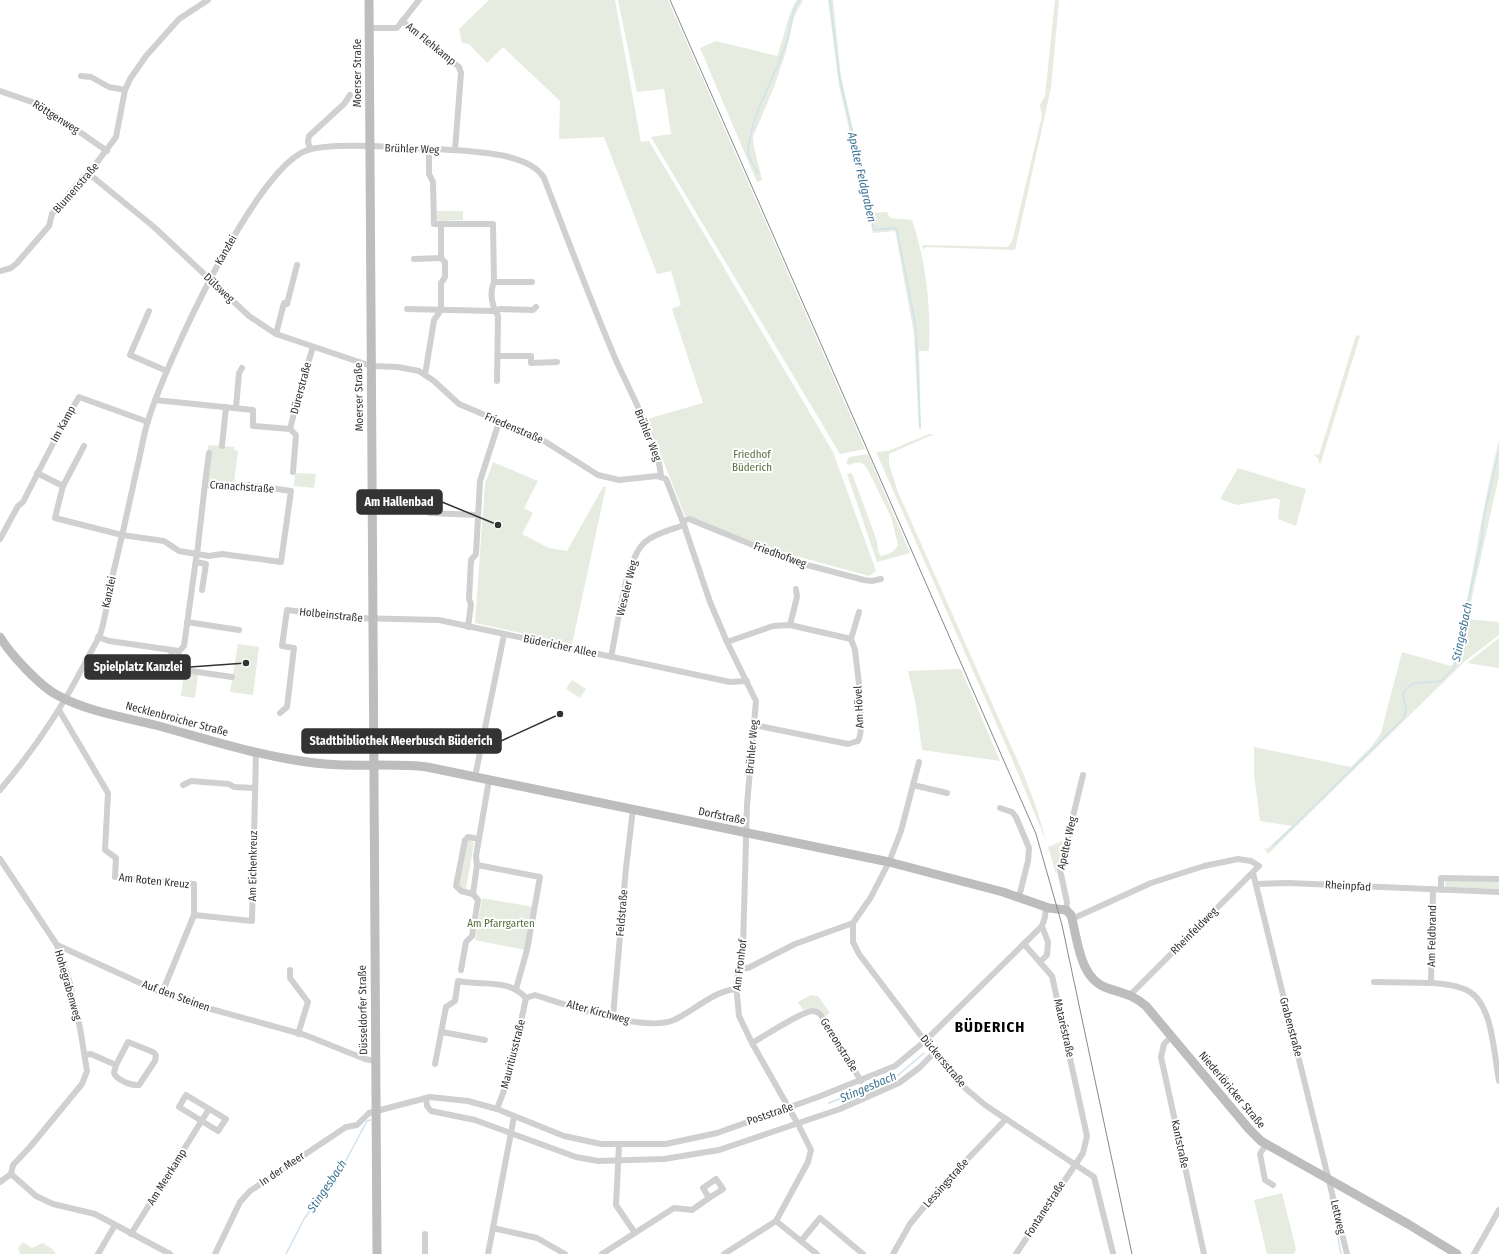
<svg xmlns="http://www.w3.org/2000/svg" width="1499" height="1254" font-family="'Fira Sans Condensed',sans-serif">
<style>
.green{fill:#e6ecdf}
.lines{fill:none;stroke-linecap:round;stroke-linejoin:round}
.stream{stroke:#cfe2ee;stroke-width:1.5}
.street{stroke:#d0d0d0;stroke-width:6}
.secondary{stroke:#bdbdbd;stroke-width:9}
.tram{stroke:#888;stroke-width:1}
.labels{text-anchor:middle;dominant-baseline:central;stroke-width:4;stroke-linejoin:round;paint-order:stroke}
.street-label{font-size:11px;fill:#333;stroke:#fff}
.park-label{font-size:11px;fill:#56703f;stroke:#fff}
.water-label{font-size:12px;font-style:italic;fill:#3f7597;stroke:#fff}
.district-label{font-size:15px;font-weight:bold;letter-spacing:1px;fill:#000;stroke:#fff}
.leader{fill:none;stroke:#333;stroke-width:1.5}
.callout-dot{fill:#333;stroke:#fff;stroke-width:1.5}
.callout{fill:#333;stroke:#333;stroke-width:1.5}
.callout-label{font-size:12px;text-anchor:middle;font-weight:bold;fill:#fff}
</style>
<rect width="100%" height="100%" fill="#fff"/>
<!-- green -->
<g class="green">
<path d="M489,0H615L641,142L649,141L833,452L876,571L869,576L781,552L685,516L647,419L703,403L672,309L681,305L671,271L657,274L604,137L559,139L560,101L503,47L487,63L469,44L462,43L459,29Z"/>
<path d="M618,0H668L865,449L840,454L651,137L671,134L664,89L637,92Z"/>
<path d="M797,0H803L794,17L786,52L774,87L753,137L754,147L762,180L757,182L700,48L716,41L777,56C784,39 787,14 797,0Z"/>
<path d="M828,0H833L841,77L872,213L887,212L890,218L912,220C926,262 931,306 929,351H919L921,429H919L914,334L896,235L895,231L873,233L839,85Z"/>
<path d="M1055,0H1059L1051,88L1015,250L927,247L923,249L922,246L924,245L1007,247L1012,242L1042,116L1040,105L1045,96Z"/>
<path d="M437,211H463V220L439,221L437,219Z"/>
<path d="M1356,335L1360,336L1320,465L1318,458L1313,454L1319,455Z"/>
<path d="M929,434H934L889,454V464L898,492L1023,773L1035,804L1047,843L1012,759L876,452L888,451Z"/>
<path d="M1499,440V476L1467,619L1499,622V635L1464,662L1268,854L1264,848L1267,849L1292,826L1260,821L1254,774V747L1351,767L1372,746L1381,733L1402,652L1451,666L1453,664C1472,590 1480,514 1499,440Z"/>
<path d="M208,445L235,447L234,450L238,451L234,483L229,482V485L207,484Z"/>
<path d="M868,454L910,553L877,562L847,474L851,473L853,476L877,541L878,552L881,556C887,555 895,552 898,545L891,517L867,468C862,462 857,461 850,465L846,463L849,457Z"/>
<path d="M493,462L538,481L524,508L533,513L522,534L549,548L567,551L603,487H606L572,644L475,623L485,484Z"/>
<path d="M1238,468L1306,489L1296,526L1278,519L1280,500L1276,498L1237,505L1220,499Z"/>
<path d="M295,473L316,474L314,488L294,486Z"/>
<path d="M1499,638V668L1467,663Z"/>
<path d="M238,644L259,647L253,695L230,692Z"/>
<path d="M960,669H961L1000,761L922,750L916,705L908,671Z"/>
<path d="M184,672L198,675L195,698L181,696Z"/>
<path d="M572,680L586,689L580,698L566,689Z"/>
<path d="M469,840L474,843L466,890L462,889L459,886L466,842Z"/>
<path d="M1063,841L1062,845L1059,846V850L1061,851L1056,874L1048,847Z"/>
<path d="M1446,880L1499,882V889L1446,887H1445Z"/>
<path d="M482,898L533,907L525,950L475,940Z"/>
<path d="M811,995L818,996L830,1013L826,1016C819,1007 813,1007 803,1010L798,1002Z"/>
<path d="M1282,1193L1296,1249L1294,1254H1267L1254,1200Z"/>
<path d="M23,1242L32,1248L43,1243L52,1249L56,1254H20L18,1248Z"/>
</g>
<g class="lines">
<!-- stream -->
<g class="stream">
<path d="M830,0L839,75L874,230L895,228L897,230L916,328L920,427"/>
<path d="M758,173C755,167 748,158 748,151C752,111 775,78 787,41C791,28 791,10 800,0"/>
<path d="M1273,846L1404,718L1406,709L1403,694C1411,677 1426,685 1441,681L1454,668L1482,537L1483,520L1499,451"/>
<path d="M829,1103L897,1076L924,1053"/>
<path d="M1330,1197L1341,1254"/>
<path d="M286,1254L304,1219L343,1166L367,1121L370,1120"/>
</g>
<!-- street -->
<g class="street">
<path d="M402,21L459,67L461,73L455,150"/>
<path d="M369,28H397L419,0"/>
<path d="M81,76L91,77L109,87L125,90"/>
<path d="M0,91L41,105L107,151"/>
<path d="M310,148L308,142L309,136L344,104L350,95"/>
<path d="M88,173L154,227L249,316L276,334L371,366L398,367L419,371L434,381L459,404L541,439L598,475L619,480L657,476L666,479L684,525L710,602L727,642L756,701L747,805L743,947L736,984L739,1016L752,1043L799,1126L811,1150L808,1162L776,1221L724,1254"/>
<path d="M441,224H493L494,282C489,293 492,306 498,316L497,381"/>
<path d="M414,259L441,258"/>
<path d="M0,271L11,268L17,263L49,226L52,214L85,175L92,169L116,137L125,90L130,79L146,56L179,19L208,0"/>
<path d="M494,282H532"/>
<path d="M407,309L495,311L500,309L533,310L536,307"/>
<path d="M149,311L130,355L167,371"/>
<path d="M276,334L284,303L287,304L297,265"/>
<path d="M498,356H531V363L557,362"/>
<path d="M425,375L434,320L441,310V283L445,277V262L441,258V224H434L433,182L429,174V149"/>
<path d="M155,400L253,410V426L290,429L296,435L293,472"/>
<path d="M236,408L239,373L242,368"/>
<path d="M290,429L302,382L313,347"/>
<path d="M84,446L63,486L55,518L122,535L164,541L179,551L209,556L222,554L281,562L291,491L249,485L245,488L205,484L197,554L196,559L184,646L179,651"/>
<path d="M222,446L226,407"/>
<path d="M37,473L63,486"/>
<path d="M205,484L209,453"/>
<path d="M418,509L430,513L477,515"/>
<path d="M683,521L689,519L792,561L864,580L872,581L881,579"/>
<path d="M0,539L18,506L23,502L61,428L79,397L148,422"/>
<path d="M196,562L206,564L202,590"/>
<path d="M187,622L239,630"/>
<path d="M790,625L797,597L796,589"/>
<path d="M468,627L471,604L469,599L471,560L476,554L480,481L499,422"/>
<path d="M98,637L109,641L179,651L177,669L232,677"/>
<path d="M851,639L859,612"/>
<path d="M727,642L773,626L790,625L851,639L855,650C857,668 866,728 858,741L848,744L754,725"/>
<path d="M172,650L169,668L177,669"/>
<path d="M611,657C617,630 625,559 645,542C656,533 671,530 684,525"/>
<path d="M59,710L108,793L105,850L116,858L115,877L194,884V915L162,993"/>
<path d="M280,713L287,707L294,648L282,646L287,610L353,618L439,620L730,682L747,681"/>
<path d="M475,777L504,635"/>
<path d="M183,785L191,781L229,784L234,787L254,788"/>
<path d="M913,785L947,793"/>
<path d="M0,790C33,751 61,710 84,665C89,655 95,645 100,635C106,617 108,596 112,578C121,541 129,505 137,468C141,453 143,436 148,421C165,365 253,173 305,151C328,141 407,148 436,149C464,151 529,151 544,178C567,238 590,299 615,358C630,392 658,441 661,476"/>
<path d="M1000,808L1012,812L1016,817L1029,848L1028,861L1019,897"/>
<path d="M0,859L57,945L69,980L80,1028L87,1071L82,1084L30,1147L13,1165L11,1174"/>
<path d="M477,865L540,877L527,950L516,989"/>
<path d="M1253,873L1347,1254"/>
<path d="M1256,884L1288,883L1499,892"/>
<path d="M1433,890L1431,983C1444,984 1459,985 1470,992C1493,1006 1494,1056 1499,1081"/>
<path d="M1441,890V878L1499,879"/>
<path d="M473,894L461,891L456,886L465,840L468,837L479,839"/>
<path d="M1066,910L1067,902L1060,870L1083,775"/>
<path d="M194,915L252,921L256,753"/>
<path d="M1072,919L1151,883L1204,866L1238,859L1251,861L1259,866L1130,995"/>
<path d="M853,923V942L859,954L934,1053L965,1088L985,1105L1094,1177L1113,1253"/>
<path d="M57,945L162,993L200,1006L305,1035L365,1059L375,1061"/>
<path d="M1040,962L1047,955L1048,942L1042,926"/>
<path d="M738,969L748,968L795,944L853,923L871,897L889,862L901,831L919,762"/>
<path d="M290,970V978L308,1002L298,1034"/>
<path d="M461,970L466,942L472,936L478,900L473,894L477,865L476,856L489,780"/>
<path d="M1374,982L1431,983"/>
<path d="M526,998L535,995C567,1005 644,1033 674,1020C694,1011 713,991 736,989"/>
<path d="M613,1016L626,868L633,809"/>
<path d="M442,1032L485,1040"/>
<path d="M1171,1037L1164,1044L1161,1057L1204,1254"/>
<path d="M128,1042L153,1052L156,1055L155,1061L139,1085C131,1086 117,1080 114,1073L116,1065Z"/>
<path d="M752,1043C763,1037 804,1010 813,1011C817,1011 819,1013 821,1015L861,1081"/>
<path d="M85,1055L91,1054L116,1065"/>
<path d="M435,1064L446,1007L455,1001L458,981C482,986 508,978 526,998"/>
<path d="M186,1095L226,1119L218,1131L179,1107Z"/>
<path d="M426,1098L427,1106L431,1111L475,1120L576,1157L598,1161L664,1159L719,1150L840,1109L899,1083L919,1068L934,1053"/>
<path d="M497,1109L509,1077L526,998"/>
<path d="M1266,1144L1260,1154L1265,1180L1273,1185"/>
<path d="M619,1145L616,1205L635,1233"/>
<path d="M11,1174L36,1196L53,1204L95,1214L170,1254"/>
<path d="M0,1182L11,1174"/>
<path d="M776,1221L817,1254"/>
<path d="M493,1228L537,1238L565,1254"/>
<path d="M131,1234L209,1109"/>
<path d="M801,1241L820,1218L863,1254"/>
<path d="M98,1254L115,1225"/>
<path d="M215,1254L240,1202L250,1191L346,1127L357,1125L369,1113L430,1097L468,1101L497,1109L564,1136L601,1144H666L717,1133L818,1097L895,1066L925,1041L1042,926L1045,917L1046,907"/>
<path d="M425,1254V1234"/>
<path d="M488,1254L514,1117"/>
<path d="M602,1254L674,1208L692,1210L709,1198L703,1188L716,1179L723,1189L709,1198"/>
<path d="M893,1254L910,1224L936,1192L1006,1119"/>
<path d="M1016,1254L1083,1153L1087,1136L1052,976L1024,944"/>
<path d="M1474,1254L1499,1210"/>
</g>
<!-- secondary -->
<g class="secondary">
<path d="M369,0L377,1254"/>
<path d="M0,637C10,654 40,686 57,695C86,711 123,717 155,725C211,740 267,759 325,764C359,767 394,763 427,767L889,862L1003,892L1049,908L1066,910L1071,915C1078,940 1079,978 1107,988C1122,993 1134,995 1146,1006L1249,1129L1261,1141L1408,1224L1457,1254"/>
</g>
<!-- tram -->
<path class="tram" d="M670,0L1036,834L1062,925L1132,1254"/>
</g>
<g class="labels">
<!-- street labels -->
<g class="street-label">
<text transform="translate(431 44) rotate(39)">Am Flehkamp</text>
<text transform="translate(357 73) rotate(-90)">Moerser Straße</text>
<text transform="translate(56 117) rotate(32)">Röttgenweg</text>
<text transform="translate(412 149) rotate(2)">Brühler Weg</text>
<text transform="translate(76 188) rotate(-49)">Blumenstraße</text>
<text transform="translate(226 250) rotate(-60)">Kanzlei</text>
<text transform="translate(219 288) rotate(43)">Dülsweg</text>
<text transform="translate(301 388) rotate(-75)">Dürerstraße</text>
<text transform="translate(359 397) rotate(-91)">Moerser Straße</text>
<text transform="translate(63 424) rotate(-61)">Im Kamp</text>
<text transform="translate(514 428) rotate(23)">Friedenstraße</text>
<text transform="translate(648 435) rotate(68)">Brühler Weg</text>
<text transform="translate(242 487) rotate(4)">Cranachstraße</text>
<text transform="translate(780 555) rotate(20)">Friedhofweg</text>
<text transform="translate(627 588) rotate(-76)">Weseler Weg</text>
<text transform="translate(109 592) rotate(-78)">Kanzlei</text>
<text transform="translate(331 615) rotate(6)">Holbeinstraße</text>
<text transform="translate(560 646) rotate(12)">Büdericher Allee</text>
<text transform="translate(859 707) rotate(-93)">Am Hövel</text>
<text transform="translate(177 719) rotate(15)">Necklenbroicher Straße</text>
<text transform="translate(752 747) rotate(-85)">Brühler Weg</text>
<text transform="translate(722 816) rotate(12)">Dorfstraße</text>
<text transform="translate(1067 843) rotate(-77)">Apelter Weg</text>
<text transform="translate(253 866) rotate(-89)">Am Eichenkreuz</text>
<text transform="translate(154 881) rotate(6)">Am Roten Kreuz</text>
<text transform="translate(1348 886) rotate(3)">Rheinpfad</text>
<text transform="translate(622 913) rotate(-85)">Feldstraße</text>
<text transform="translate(1194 931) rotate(-45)">Rheinfeldweg</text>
<text transform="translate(1432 936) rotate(-89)">Am Feldbrand</text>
<text transform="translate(740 965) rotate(-83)">Am Fronhof</text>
<text transform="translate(68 985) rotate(74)">Hohegrabenweg</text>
<text transform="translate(176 996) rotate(20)">Auf den Steinen</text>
<text transform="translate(363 1010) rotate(-91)">Düsseldorfer Straße</text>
<text transform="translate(598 1012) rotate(15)">Alter Kirchweg</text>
<text transform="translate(1291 1027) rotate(75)">Grabenstraße</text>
<text transform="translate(1064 1028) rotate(77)">Mataréstraße</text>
<text transform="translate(839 1045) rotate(58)">Gereonstraße</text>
<text transform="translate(513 1054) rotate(-76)">Mauritiusstraße</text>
<text transform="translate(943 1061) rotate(50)">Dückersstraße</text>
<text transform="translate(1232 1090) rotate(50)">Niederlöricker Straße</text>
<text transform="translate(770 1114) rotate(-19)">Poststraße</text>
<text transform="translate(1180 1144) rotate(78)">Kantstraße</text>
<text transform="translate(282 1169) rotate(-34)">In der Meer</text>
<text transform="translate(167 1177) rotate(-58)">Am Meerkamp</text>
<text transform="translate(946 1183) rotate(-48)">Lessingstraße</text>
<text transform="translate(1045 1209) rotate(-57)">Fontanestraße</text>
<text transform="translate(1338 1217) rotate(77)">Lettweg</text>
</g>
<!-- park labels -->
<g class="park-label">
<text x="752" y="454">Friedhof<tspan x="752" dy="13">Büderich</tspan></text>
<text x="501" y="923">Am Pfarrgarten</text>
</g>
<!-- water labels -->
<g class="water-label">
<text transform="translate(862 177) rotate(77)">Apelter Feldgraben</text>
<text transform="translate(1462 632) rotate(-78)">Stingesbach</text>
<text transform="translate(868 1087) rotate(-23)">Stingesbach</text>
<text transform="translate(327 1186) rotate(-56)">Stingesbach</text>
</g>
<!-- district labels -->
<g class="district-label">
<text x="990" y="1027">BÜDERICH</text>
</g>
</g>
<!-- callouts -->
<path class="leader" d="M498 525L442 502M246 663L190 667M560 714L501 741"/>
<g class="callout-dot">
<circle cx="498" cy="525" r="4"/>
<circle cx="246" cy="663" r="4"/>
<circle cx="560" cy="714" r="4"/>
</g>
<g class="callout">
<rect x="357" y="490" width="85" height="24" rx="4"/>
<rect x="85" y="655" width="105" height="24" rx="4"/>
<rect x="302" y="729" width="199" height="24" rx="4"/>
</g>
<g class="callout-label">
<text x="399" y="506">Am Hallenbad</text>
<text x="138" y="671">Spielplatz Kanzlei</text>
<text x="401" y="745">Stadtbibliothek Meerbusch Büderich</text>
</g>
</svg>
